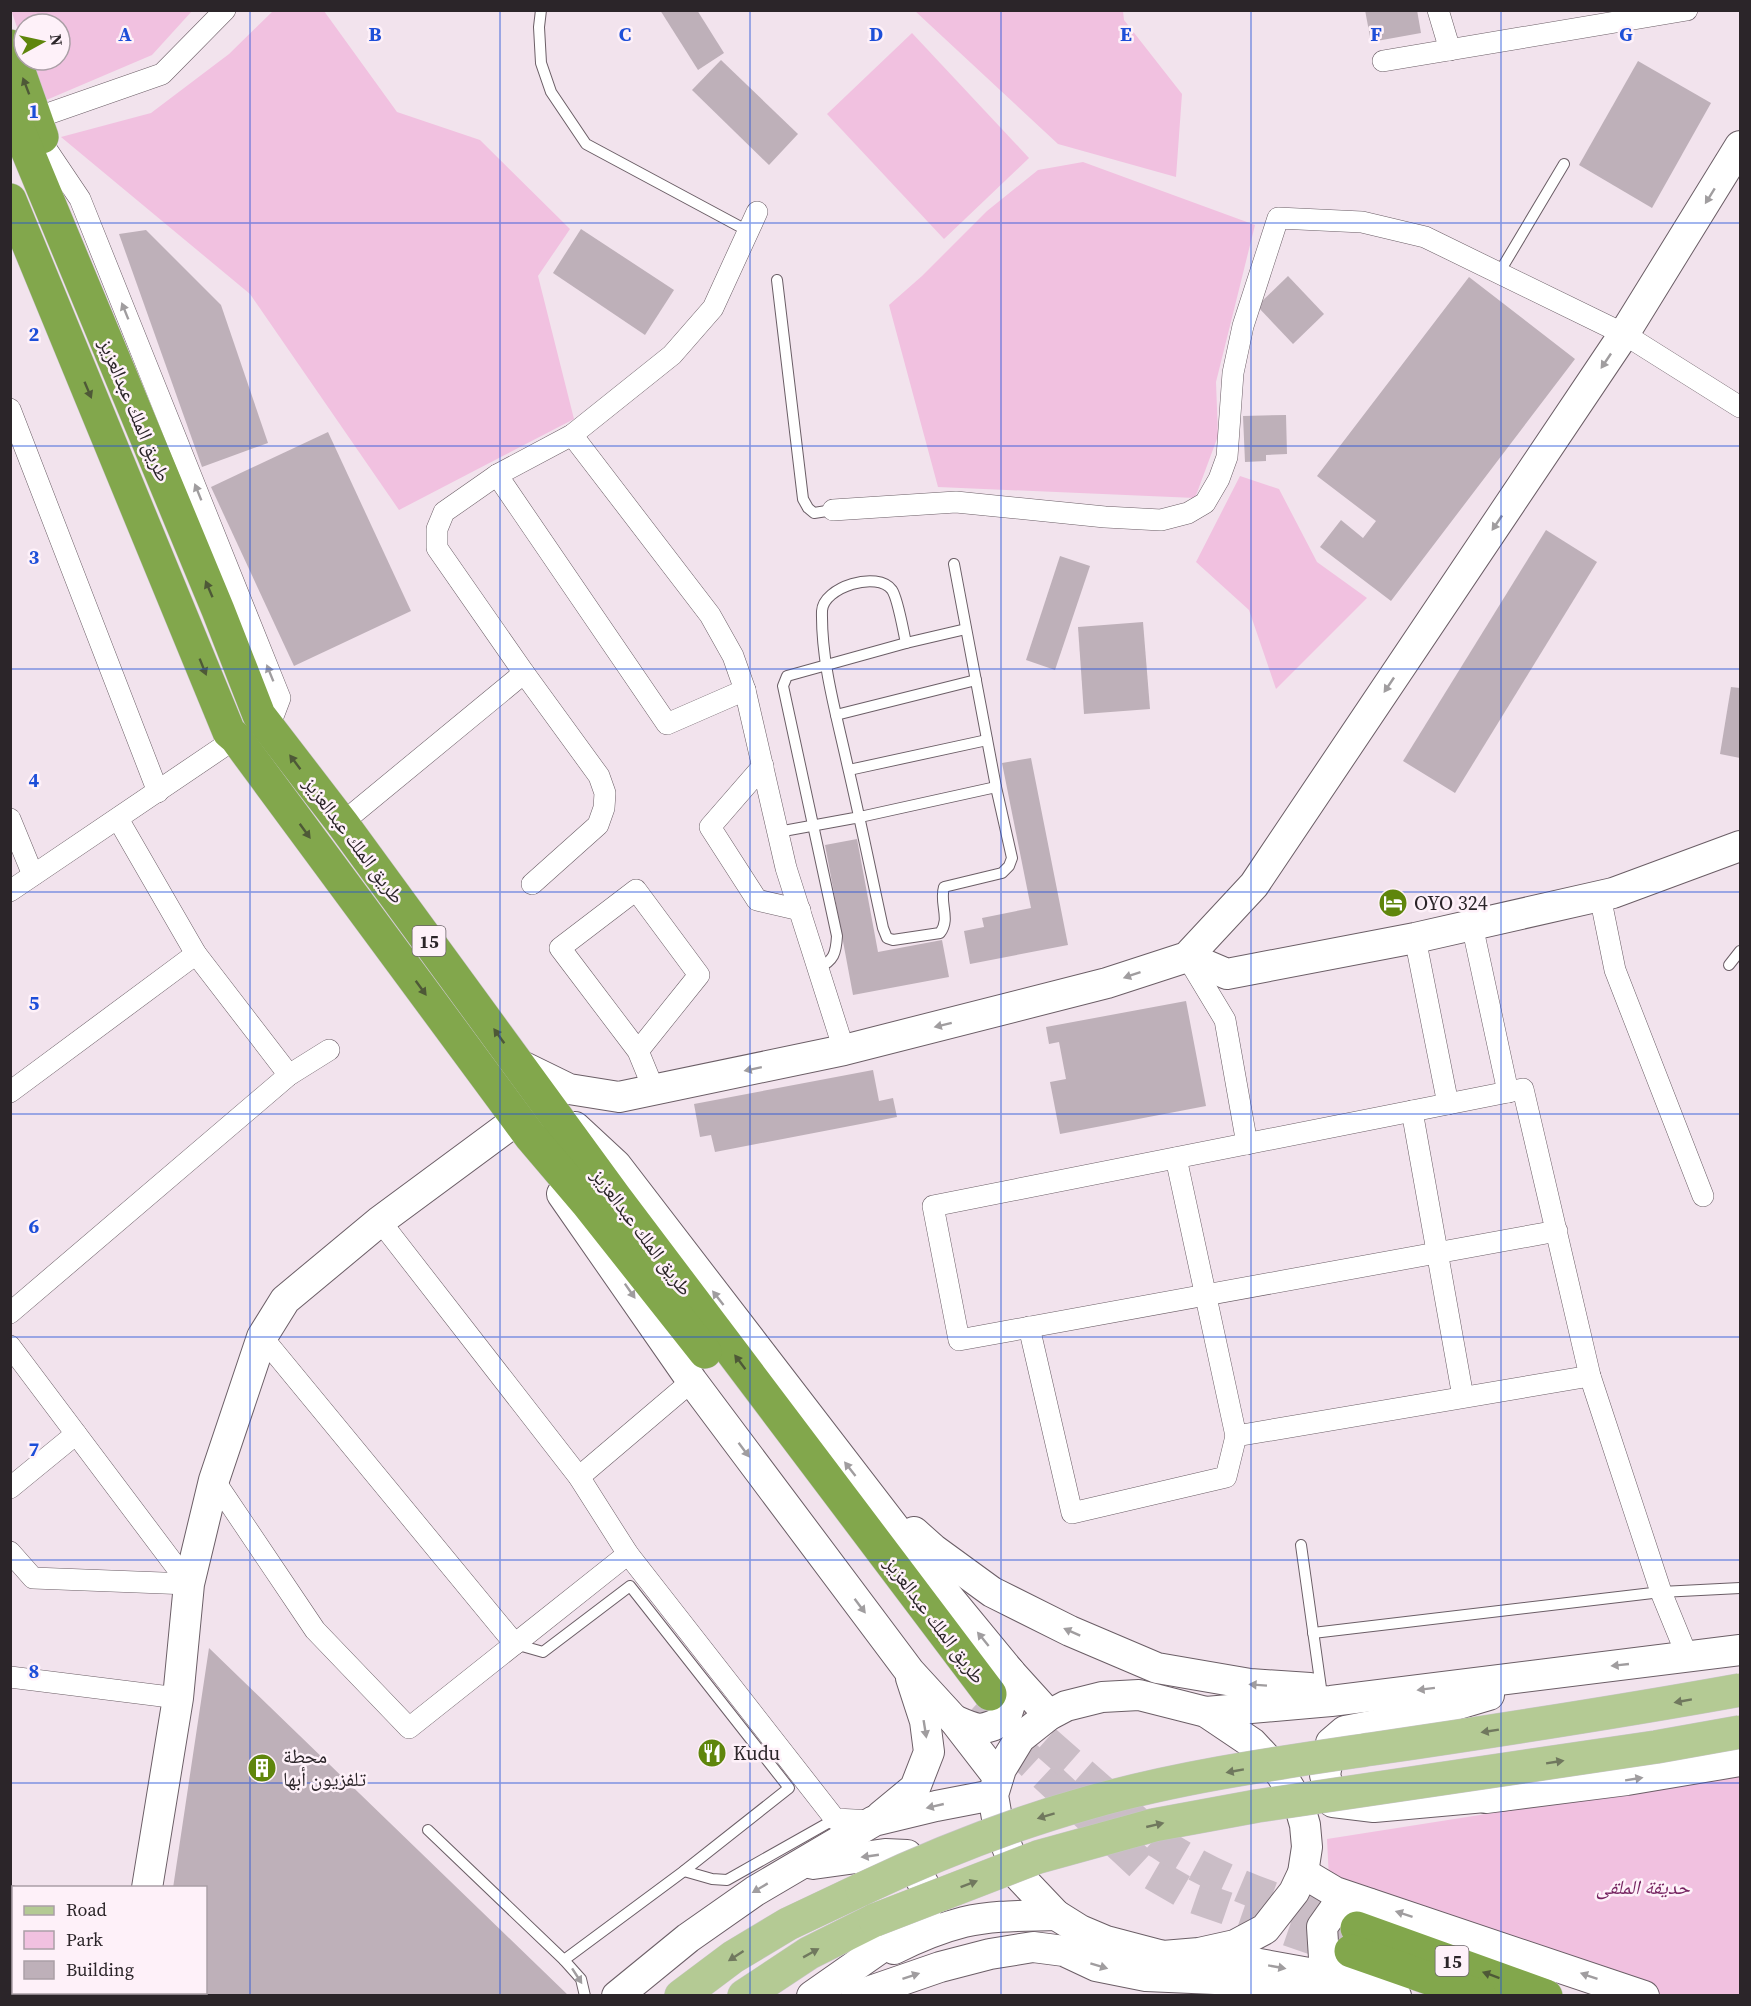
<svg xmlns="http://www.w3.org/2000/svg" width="1751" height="2006" font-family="'Source Serif 4','Noto Naskh Arabic',serif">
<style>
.green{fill:#f1c1e0}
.building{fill:#beb0b9}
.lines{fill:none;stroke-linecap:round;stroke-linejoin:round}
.highway-tunnel{stroke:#cabdc6;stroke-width:33;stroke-dasharray:33 16;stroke-linecap:butt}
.lane-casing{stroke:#6b5e66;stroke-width:12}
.street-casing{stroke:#6b5e66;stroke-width:22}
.secondary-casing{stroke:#6b5e66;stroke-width:32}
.primary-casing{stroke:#c8c6c7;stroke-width:34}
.highway-casing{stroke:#c8c6c7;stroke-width:34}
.lane{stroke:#fff;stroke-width:10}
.street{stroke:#fff;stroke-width:21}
.secondary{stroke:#fff;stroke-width:30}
.primary{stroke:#b4ca94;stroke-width:33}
.highway{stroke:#82a74c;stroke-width:33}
.primary-bridge-casing{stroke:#c8c6c7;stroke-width:34;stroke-linecap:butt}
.primary-bridge{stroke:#b4ca94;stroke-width:33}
.oneway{fill:#4e5937}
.oneway2{fill:#a09d9f}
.oneway3{fill:#70785e}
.grid{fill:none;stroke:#1d4ed8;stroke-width:1.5;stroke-opacity:0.55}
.labels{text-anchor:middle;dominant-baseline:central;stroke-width:5;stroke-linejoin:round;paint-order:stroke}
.shield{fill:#fef1f9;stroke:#6a6267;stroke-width:1.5}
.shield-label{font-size:18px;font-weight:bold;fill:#2b2529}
.street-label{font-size:20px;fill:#2b2529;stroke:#fef1f9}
.poi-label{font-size:20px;fill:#2b2529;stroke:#fef1f9;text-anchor:start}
.park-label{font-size:20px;font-style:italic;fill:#752360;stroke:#fef1f9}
.grid-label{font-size:20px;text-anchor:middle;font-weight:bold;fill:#1d4ed8;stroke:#fef1f9;stroke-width:5;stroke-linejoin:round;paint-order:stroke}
</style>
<rect width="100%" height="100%" fill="#f2e3ed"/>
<!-- green -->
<g class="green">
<path d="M11,10L192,11L152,55L44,101L29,60H60V24H24V47Z"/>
<path d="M273,11H324L397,112L480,140L570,229L538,276L574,419L399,510L250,294L61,137L151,113L229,54Z"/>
<path d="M915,11H1123L1124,20L1182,94L1176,177L1058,144Z"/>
<path d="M912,33L1029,158L944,239L827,114Z"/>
<path d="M1083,162L1255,225L1216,382L1218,436L1195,498L938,487L889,305L922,276L987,211L1038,170Z"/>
<path d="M1240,476L1279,489L1317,562L1367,598L1276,689L1249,610L1196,562Z"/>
<path d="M1740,1774V1995H1658L1329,1879L1327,1839Z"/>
</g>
<!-- building -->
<g class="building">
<path d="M660,10H697L724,53L698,70Z"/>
<path d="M1365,10H1417L1421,33L1371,42Z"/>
<path d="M721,60L798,134L769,165L692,90Z"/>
<path d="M1638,61L1711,103L1652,208L1579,165Z"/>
<path d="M581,229L674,290L645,335L553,273Z"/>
<path d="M146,230L221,305L268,443L202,467L119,234Z"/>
<path d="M1288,276L1324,314L1293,344L1257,306Z"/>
<path d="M1469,277L1575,359L1391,601L1320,547L1341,520L1363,538L1376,521L1317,476Z"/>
<path d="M1286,415L1287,454L1266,455V461L1245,462L1243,416Z"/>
<path d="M328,432L411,611L294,666L211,487Z"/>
<path d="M1546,530L1597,562L1455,793L1403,761Z"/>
<path d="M1060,556L1090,566L1055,670L1026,660Z"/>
<path d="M1143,622L1150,709L1084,714L1078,627Z"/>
<path d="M1731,687L1740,688V758L1720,754Z"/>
<path d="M1031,758L1068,945L970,964L964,931L984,927L982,918L1031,908L1002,763Z"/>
<path d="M857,839L878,952L942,940L949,977L853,995L825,845Z"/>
<path d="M1186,1001L1206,1106L1060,1134L1050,1082L1066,1079L1059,1042L1049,1044L1046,1027Z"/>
<path d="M873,1070L879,1101L893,1098L897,1117L715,1152L711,1135L700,1137L694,1104Z"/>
<path d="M209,1648L569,1996H156L157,1992H206V1888H173Z"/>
</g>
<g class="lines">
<!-- highway-tunnel -->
<g class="highway-tunnel">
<path d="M973,1708L1148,1871L1191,1896L1350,1951"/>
<path d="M1008,1709L1160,1843C1220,1884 1288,1904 1356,1927"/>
</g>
<!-- lane casing -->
<g class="lane-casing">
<g id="lane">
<path d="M541,10L539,27L541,63L551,92L586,144L748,231"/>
<path d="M1499,273L1564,164"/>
<path d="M777,280L803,499L808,508L814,513L833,510"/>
<path d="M954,564L996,787"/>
<path d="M836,715L976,680"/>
<path d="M849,770L987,740"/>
<path d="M778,832L860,817L996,787L1012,858L1009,866L1002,873L944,887C939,903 951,919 940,933L893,940L887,938L883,928C871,873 860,818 847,763C836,713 821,662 822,611C823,587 878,570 892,590C898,599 903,630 906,643"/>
<path d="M1729,965L1740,951"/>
<path d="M818,968C834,961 836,953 837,936L783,686L787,676L906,643L966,629"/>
<path d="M1301,1545L1321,1688"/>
<path d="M1313,1633L1661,1592L1740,1588"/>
<path d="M428,1830L564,1960L684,1871L789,1788L630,1586L543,1652L515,1644"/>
<path d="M684,1871L712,1879L727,1880L835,1819"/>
<path d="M564,1960L581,1979L585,1996"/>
</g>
</g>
<!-- street casing -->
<g class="street-casing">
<g id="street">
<path d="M1438,10L1450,50"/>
<path d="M1383,61L1687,10"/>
<path d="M36,118L162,74L225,10"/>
<path d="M45,147L80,199L280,698L269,727"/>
<path d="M10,409L158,792"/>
<path d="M572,435L710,615L733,656L745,690L786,868L844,1050"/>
<path d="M497,475L667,724L745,690"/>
<path d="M833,510L956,502L1105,517L1161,520L1188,513L1205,503L1219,479L1227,457L1233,373L1243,326L1278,218L1362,222L1425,237L1624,334L1740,407"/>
<path d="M763,766L710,827L757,900L800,910"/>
<path d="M10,819L33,875"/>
<path d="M118,819L196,954L289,1075"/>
<path d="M342,823L524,673"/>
<path d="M532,884L598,825L604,808L605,793L599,776L524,673L437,548V529L444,512L497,475L572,435L672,355L713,308L757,212"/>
<path d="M10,891L236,738"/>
<path d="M1600,896L1615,970L1703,1196"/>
<path d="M1472,925L1508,1092"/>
<path d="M1415,938L1448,1104"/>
<path d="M1187,957L1225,1020L1247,1144"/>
<path d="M638,1051L560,948L636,890L699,975L638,1051L654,1090"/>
<path d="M10,1092L196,954"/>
<path d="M1412,1111L1463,1397"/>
<path d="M1176,1158L1236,1436"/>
<path d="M380,1221L579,1477L628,1554L835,1819L874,1821"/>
<path d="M1557,1231L959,1340L933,1206L1523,1089L1590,1376L1661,1592L1688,1658"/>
<path d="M10,1313L289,1075L329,1050"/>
<path d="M1029,1327L1072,1513L1226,1477L1236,1436L1590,1376"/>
<path d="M262,1337L515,1644"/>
<path d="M10,1346L189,1584"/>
<path d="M579,1477L692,1381"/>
<path d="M214,1480L315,1630L409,1728L628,1554"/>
<path d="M10,1488L76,1434"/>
<path d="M10,1552L33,1578L189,1584"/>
<path d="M10,1677L178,1698"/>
<path d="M10,1896L14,1897"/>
</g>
</g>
<!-- secondary casing -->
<g class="secondary-casing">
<g id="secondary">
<path d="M1187,957L1227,974L1415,938L1613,893L1740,846"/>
<path d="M522,1066L569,1089L619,1097L844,1050L1107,983L1187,957L1254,885L1624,334L1740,146"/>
<path d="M575,1127L616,1165L941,1588L1010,1672L1049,1715"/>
<path d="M562,1194L692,1381L910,1672L954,1720L998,1777"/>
<path d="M914,1532L933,1549L992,1592L1070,1631L1157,1668L1250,1684L1310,1688"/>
<path d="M1139,1695L1206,1712L1252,1743L1281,1774L1299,1804L1305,1825L1307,1847L1303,1873L1294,1892L1265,1929L1235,1945L1199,1953L1163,1956L1106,1941L1080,1930L1056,1915L1018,1875L998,1824L993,1795L1001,1769L1020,1738L1049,1715L1066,1706L1102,1697Z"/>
<path d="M1489,1695L1412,1718L1345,1731L1331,1743L1325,1775L1333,1802L1374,1807L1507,1795"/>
<path d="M1206,1712L1331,1701L1740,1650"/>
<path d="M954,1720C979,1731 980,1732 1005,1720L1012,1698L1010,1672"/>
<path d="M1486,1798L1627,1780L1740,1761"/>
<path d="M881,1816L915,1788L929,1752L925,1721L911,1678"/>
<path d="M1303,1873L1335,1892L1644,1996"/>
<path d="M147,1888L178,1698L189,1584L214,1480L262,1337L285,1300L380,1221L518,1119"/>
<path d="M894,1949C916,1938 940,1928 964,1922C994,1915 1025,1916 1056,1915"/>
<path d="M1210,1955L1353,1981L1396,1996"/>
<path d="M1353,1981L1324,1958L1322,1927L1334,1910L1370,1904"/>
<path d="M133,1996V1992"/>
<path d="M617,1996L688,1938L755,1891L874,1821L936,1806L993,1795"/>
<path d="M812,1996L902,1933L928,1905L924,1885L907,1855L885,1854L813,1864"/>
<path d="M856,1996L940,1967L990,1954L1033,1947L1064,1951L1096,1966L1146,1976L1215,1979L1316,1992L1326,1996"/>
</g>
</g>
<!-- primary casing -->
<g class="primary-casing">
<g id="primary">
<path d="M681,1996L733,1957L788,1924L862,1889"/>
<path d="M744,1996L809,1953L875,1920"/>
</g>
</g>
<!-- highway casing -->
<g class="highway-casing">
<g id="highway">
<path d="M10,46L42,137"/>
<path d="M10,109L218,610L259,715L342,823L615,1197L990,1694"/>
<path d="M10,200L229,732L236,738L530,1136L587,1203L705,1352"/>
<path d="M1357,1928L1546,1996"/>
<path d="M1351,1951L1480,1996"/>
</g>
</g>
<!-- lane -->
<use href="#lane" class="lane"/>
<!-- street -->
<use href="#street" class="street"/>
<!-- secondary -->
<use href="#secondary" class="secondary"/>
<!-- primary -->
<use href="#primary" class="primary"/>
<!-- highway -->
<use href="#highway" class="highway"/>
<!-- primary-bridge casing -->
<g class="primary-bridge-casing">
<g id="primary-bridge">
<path d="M862,1889C936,1854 1012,1824 1091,1802C1183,1776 1278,1763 1372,1749C1495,1731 1618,1712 1740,1690"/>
<path d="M875,1920L1038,1857L1154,1825L1257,1806L1656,1747L1740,1732"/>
</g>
</g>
<!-- primary-bridge -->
<use href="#primary-bridge" class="primary-bridge"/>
</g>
<!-- one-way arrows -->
<defs><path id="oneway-solid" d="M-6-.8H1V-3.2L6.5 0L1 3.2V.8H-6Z" transform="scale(1.5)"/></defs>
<g class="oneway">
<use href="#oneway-solid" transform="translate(26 86) rotate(-111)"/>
<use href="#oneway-solid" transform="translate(88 390) rotate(67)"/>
<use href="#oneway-solid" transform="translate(209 589) rotate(-113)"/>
<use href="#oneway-solid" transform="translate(203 667) rotate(68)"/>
<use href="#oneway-solid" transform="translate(295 762) rotate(-127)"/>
<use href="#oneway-solid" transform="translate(305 831) rotate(54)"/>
<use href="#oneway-solid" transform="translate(421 988) rotate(54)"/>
<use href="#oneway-solid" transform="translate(499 1036) rotate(-126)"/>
<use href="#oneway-solid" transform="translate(740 1362) rotate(-127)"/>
<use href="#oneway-solid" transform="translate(1491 1975) rotate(-160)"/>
</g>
<g class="oneway2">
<use href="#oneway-solid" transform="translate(1710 196) rotate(122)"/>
<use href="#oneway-solid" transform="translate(125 311) rotate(-112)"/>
<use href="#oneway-solid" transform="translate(1606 361) rotate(124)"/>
<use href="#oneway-solid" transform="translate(198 492) rotate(-112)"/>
<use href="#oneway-solid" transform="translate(1497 523) rotate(124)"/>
<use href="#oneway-solid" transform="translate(270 673) rotate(-112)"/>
<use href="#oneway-solid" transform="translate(1389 685) rotate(124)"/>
<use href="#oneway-solid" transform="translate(1132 975) rotate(161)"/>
<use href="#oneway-solid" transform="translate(943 1025) rotate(166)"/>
<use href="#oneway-solid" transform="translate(753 1069) rotate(168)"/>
<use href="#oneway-solid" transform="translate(630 1291) rotate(55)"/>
<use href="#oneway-solid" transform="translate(718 1298) rotate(-128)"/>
<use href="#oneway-solid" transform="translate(744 1450) rotate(53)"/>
<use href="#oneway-solid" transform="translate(850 1469) rotate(-128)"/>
<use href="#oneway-solid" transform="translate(860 1606) rotate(53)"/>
<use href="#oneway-solid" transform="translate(1072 1632) rotate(-156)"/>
<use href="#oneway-solid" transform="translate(983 1639) rotate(-129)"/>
<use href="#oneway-solid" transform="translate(1620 1665) rotate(174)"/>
<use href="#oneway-solid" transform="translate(1258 1685) rotate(-176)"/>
<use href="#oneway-solid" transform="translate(1426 1689) rotate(173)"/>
<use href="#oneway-solid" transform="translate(925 1729) rotate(81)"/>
<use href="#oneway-solid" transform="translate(1634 1779) rotate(-9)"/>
<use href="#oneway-solid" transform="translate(935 1806) rotate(167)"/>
<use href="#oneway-solid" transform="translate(870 1856) rotate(172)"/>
<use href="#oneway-solid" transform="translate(760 1888) rotate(149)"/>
<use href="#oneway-solid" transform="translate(1404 1914) rotate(-162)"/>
<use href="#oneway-solid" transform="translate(1099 1966) rotate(17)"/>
<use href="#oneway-solid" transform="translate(1277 1967) rotate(10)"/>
<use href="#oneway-solid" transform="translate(577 1976) rotate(57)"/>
<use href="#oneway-solid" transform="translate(911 1976) rotate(-18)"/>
<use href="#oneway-solid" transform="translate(1589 1976) rotate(-161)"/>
</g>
<g class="oneway3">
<use href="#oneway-solid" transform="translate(1683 1701) rotate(170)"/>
<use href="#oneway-solid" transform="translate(1490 1731) rotate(171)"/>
<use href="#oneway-solid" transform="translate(1555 1762) rotate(-9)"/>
<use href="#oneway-solid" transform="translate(1235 1771) rotate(170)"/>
<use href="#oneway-solid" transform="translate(1046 1816) rotate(163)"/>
<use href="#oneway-solid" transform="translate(1155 1825) rotate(-13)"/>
<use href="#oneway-solid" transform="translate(969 1884) rotate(-21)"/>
<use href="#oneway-solid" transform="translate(811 1953) rotate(-29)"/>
<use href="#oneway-solid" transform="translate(736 1956) rotate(147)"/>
</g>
<!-- grid -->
<path class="grid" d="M250,10V1996M500,10V1996M750,10V1996M1001,10V1996M1251,10V1996M1501,10V1996M10,223H1740M10,446H1740M10,669H1740M10,892H1740M10,1114H1740M10,1337H1740M10,1560H1740M10,1783H1740"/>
<!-- icons -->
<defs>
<g id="hotel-disc" transform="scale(1.5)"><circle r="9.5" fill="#5f860c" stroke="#fef1f9"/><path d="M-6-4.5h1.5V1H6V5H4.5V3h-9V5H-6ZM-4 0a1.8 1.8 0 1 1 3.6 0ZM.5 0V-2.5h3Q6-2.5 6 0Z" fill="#fff"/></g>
<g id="restaurant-disc" transform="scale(1.5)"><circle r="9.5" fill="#5f860c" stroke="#fef1f9"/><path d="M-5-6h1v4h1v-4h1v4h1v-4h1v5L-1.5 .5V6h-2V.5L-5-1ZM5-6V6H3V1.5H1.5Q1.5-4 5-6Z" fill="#fff"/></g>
<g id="building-disc" transform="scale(1.5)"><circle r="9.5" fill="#5f860c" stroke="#fef1f9"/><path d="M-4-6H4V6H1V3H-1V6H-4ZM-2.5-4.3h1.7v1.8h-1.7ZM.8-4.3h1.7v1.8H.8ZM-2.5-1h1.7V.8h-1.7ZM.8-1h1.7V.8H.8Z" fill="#fff"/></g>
</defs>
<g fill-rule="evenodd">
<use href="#hotel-disc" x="1393" y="903"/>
<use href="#restaurant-disc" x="712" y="1753"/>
<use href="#building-disc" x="262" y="1768"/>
</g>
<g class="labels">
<!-- shield labels -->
<g class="shield">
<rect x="412.5" y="926" width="33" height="30" rx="4.5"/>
<rect x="1435.5" y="1946" width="33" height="30" rx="4.5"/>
</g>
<g class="shield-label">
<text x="429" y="941">15</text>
<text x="1452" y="1961">15</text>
</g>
<!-- street labels -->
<g class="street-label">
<text transform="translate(135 410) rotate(67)">طريق الملك عبدالعزيز</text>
<text transform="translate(354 840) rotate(53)">طريق الملك عبدالعزيز</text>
<text transform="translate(642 1232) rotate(53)">طريق الملك عبدالعزيز</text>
<text transform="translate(935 1620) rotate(53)">طريق الملك عبدالعزيز</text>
</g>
<!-- poi labels -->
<g class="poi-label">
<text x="1414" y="903">OYO 324</text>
<text x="733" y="1753">Kudu</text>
<text x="283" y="1756">محطة<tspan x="283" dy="23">تلفزيون أبها</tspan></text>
</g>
<!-- park labels -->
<g class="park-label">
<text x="1643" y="1887">حديقة الملقى</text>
</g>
</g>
<g class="grid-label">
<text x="125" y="41">A</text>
<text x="375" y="41">B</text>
<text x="625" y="41">C</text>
<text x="876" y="41">D</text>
<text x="1126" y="41">E</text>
<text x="1376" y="41">F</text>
<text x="1626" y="41">G</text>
<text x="34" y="118">1</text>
<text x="34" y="341">2</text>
<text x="34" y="564">3</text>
<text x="34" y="787">4</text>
<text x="34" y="1010">5</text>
<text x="34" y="1233">6</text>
<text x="34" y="1456">7</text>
<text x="34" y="1678">8</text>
</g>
<!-- border -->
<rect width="1751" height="2006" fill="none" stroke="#2b2529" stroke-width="24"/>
<!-- legend -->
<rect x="12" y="1886" width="195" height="108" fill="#fef1f9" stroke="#aa9fa6" stroke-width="1.5"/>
<rect x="24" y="1906" width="30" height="9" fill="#b4ca94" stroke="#aa9fa6" stroke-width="1.5"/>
<text x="66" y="1916" font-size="18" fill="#2b2529">Road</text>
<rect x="24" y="1931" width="30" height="18" fill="#f1c1e0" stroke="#aa9fa6" stroke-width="1.5"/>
<text x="66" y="1946" font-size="18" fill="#2b2529">Park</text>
<rect x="24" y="1961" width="30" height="18" fill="#beb0b9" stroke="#aa9fa6" stroke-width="1.5"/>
<text x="66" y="1976" font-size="18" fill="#2b2529">Building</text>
<!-- north arrow -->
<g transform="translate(42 42) rotate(82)"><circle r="28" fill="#fef1f9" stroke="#aa9fa6" stroke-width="1.5"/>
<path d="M0-4.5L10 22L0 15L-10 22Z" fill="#5f860c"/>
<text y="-9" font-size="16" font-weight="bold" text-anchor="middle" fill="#2b2529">N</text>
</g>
</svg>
